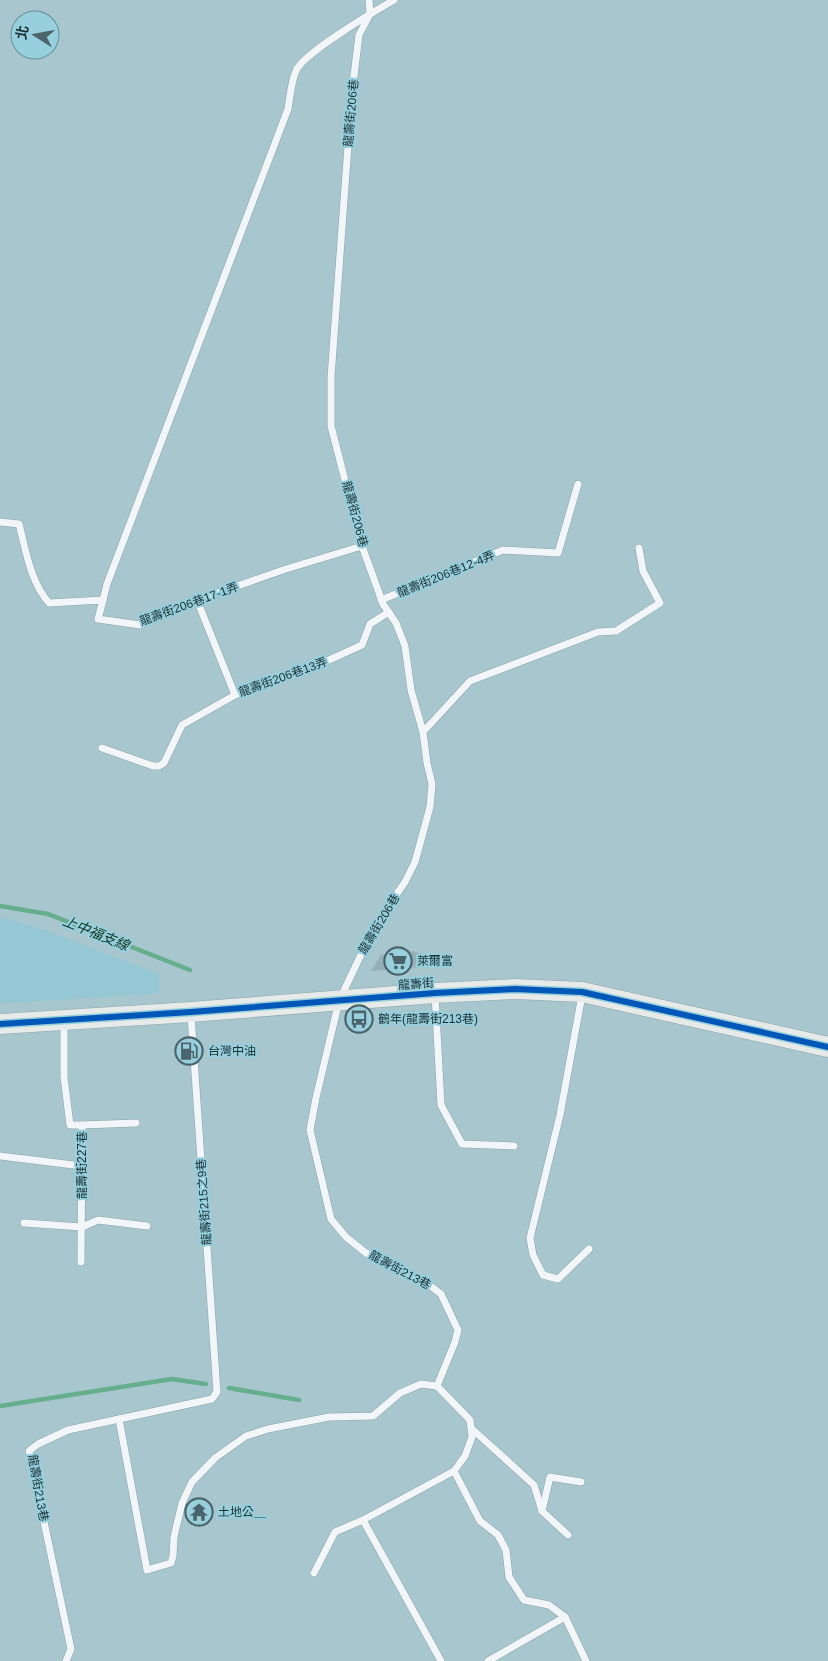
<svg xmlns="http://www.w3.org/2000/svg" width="828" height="1661" font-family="Helvetica,'Noto Sans TC',sans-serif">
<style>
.built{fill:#95c7d4}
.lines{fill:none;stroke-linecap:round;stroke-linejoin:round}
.stream{stroke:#66af8c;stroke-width:4.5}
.building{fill:#98aeb7}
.lane-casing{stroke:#8ba3a9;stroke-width:8}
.secondary-casing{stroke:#8ba3a9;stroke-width:21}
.lane{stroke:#f2f6f8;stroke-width:7}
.secondary{stroke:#e6eae8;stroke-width:20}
.cycleway-casing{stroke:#98cfdd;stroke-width:9}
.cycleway{stroke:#0057b8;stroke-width:6}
.labels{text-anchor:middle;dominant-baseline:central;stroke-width:4;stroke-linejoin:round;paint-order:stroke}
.street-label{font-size:12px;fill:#193035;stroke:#98cfdd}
.poi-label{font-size:12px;fill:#193035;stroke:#98cfdd;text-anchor:start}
.water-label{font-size:14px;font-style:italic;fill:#0f3620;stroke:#98cfdd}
</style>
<rect width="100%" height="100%" fill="#a7c6ce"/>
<!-- built -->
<path class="built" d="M0,917L45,930L159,974V993L0,1004Z"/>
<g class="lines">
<!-- stream -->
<g class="stream">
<path d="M0,906L48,914L190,970"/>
<path d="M229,1388L299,1400"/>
<path d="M0,1406L172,1379L206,1384"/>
</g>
</g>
<!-- building -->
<path class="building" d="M404,949L419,953L420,967L371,971L381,955Z"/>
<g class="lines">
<!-- lane casing -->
<g class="lane-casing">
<g id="lane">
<path d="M0,522L19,524C26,551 30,581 49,603L103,600L98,619L140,625L197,600L286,569L362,546"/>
<path d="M103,600L107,584L288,109C290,97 291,82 296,71C302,54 375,11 394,0"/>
<path d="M197,600L235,695"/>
<path d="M381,600L503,550L558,553L578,484"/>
<path d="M423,732L470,681L598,632L616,631L660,603L643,571L639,548"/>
<path d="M102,748L153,766H159L164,763L182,725L235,695L307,670L362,645L370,624L389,612"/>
<path d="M435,994L441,1105L462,1144L514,1146"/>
<path d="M582,995L560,1115L530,1238L533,1255L543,1275L558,1279L589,1249"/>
<path d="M64,1022V1077L70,1125H82L81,1262"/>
<path d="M82,1125L136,1123"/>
<path d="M0,1156L82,1166"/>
<path d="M24,1223L82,1227L98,1220L147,1226"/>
<path d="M119,1419L147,1570L171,1563L173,1556L174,1537L182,1503L192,1482L215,1458L246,1436L268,1429L329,1417L373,1416L400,1393L421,1384L437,1386"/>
<path d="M472,1429L534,1485L542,1511L568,1535"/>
<path d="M454,1471L480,1521L498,1535L506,1550L509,1577L524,1600L549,1605L565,1617L586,1661"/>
<path d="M542,1511L550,1477L581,1482"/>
<path d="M363,1520L441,1661"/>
<path d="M314,1573L335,1532L363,1520L454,1471L465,1456L472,1437L470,1420L437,1386L455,1342L458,1330L441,1294L424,1281L366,1253L346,1237L331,1219L310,1130L316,1098L339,1001L367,942L385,911L405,882L415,862L430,807L432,784L427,763L423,732L411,690L405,646L396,623L383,604L362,546L331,426V377L352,92L359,35L370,14L369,0"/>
<path d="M66,1661L71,1649L29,1451L38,1444L68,1430L212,1399L217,1392L191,1015"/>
<path d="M488,1661L565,1617"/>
</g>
</g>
<!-- secondary casing -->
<g class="secondary-casing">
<path id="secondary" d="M0,1024L191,1012L435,993L515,989L582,992L828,1047"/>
</g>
<!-- lane -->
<use href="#lane" class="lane"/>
<!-- secondary -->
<use href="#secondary" class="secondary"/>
<!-- cycleway casing -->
<g class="cycleway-casing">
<path id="cycleway" d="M0,1024L191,1012L435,993L515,989L582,992L828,1047"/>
</g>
<!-- cycleway -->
<use href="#cycleway" class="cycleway"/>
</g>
<!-- icons -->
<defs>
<g id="supermarket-ring" transform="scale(1.4375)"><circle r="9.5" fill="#98cfdd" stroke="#4b646b" stroke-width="1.5"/><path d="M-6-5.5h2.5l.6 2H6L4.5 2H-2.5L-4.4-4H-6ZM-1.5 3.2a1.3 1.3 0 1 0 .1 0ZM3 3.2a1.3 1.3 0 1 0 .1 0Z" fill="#4b646b"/></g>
<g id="bus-ring" transform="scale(1.4375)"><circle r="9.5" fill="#98cfdd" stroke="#4b646b" stroke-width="1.5"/><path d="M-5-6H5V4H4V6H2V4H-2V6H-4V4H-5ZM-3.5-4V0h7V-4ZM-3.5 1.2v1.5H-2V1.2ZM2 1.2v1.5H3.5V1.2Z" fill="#4b646b"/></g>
<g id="fuel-ring" transform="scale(1.4375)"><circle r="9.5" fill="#98cfdd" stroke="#4b646b" stroke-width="1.5"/><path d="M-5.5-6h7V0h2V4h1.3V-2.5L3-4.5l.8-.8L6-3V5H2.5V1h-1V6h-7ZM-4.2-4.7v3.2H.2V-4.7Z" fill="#4b646b"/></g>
<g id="temple-ring" transform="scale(1.4375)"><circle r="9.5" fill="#98cfdd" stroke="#4b646b" stroke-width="1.5"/><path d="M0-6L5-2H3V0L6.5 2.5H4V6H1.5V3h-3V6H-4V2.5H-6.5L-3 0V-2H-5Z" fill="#4b646b"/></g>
</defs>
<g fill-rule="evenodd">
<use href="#supermarket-ring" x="398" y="961"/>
<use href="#bus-ring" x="359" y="1019"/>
<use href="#fuel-ring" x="189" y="1051"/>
<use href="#temple-ring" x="199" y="1512"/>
</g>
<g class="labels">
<!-- street labels -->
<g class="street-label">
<text transform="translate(351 113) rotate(-85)">龍壽街206巷</text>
<text transform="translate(355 514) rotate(75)">龍壽街206巷</text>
<text transform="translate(446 574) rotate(-22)">龍壽街206巷12-4弄</text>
<text transform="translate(189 604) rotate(-20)">龍壽街206巷17-1弄</text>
<text transform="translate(283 677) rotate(-20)">龍壽街206巷13弄</text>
<text transform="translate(379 924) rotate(-59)">龍壽街206巷</text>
<text transform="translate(416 984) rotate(-4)">龍壽街</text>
<text transform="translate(82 1165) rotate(-90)">龍壽街227巷</text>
<text transform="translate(204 1202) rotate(-94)">龍壽街215之9巷</text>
<text transform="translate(400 1270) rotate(28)">龍壽街213巷</text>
<text transform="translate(38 1488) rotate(80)">龍壽街213巷</text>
</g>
<!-- poi labels -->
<g class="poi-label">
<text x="417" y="961">萊爾富</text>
<text x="378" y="1019">鶴年(龍壽街213巷)</text>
<text x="208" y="1051">台灣中油</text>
<text x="218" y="1512">土地公＿</text>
</g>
<!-- water labels -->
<g class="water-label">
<text transform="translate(96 933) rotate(22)">上中福支線</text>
</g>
</g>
<!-- north arrow -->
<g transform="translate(35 35) rotate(281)"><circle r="24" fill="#98cfdd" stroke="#658f9a"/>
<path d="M0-4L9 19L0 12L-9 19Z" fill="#4b646b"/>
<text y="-8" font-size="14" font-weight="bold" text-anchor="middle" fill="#193035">北</text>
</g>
</svg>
